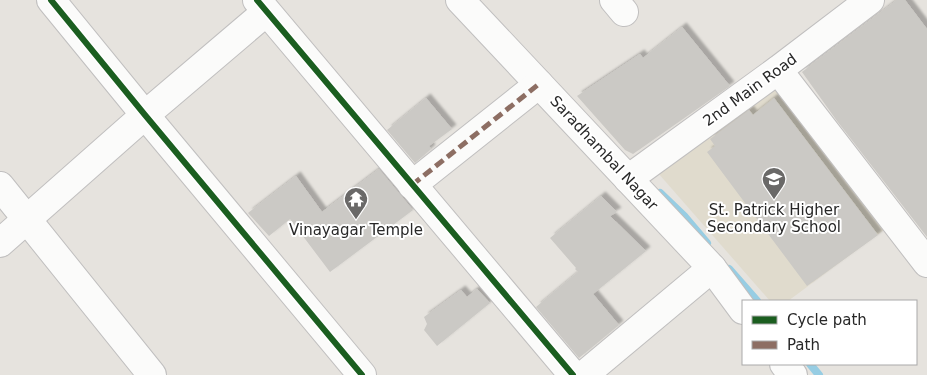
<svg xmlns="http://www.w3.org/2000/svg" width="927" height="375" font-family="'DejaVu Sans',sans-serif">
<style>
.education{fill:#e0dbcd}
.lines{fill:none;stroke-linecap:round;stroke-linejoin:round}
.stream{stroke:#97cde3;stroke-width:8}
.building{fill:#cbc9c5;filter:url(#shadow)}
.street-casing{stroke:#c0bfbf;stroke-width:30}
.street{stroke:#fbfbfa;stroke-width:28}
.quiet{stroke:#8d6e63;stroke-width:5;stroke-dasharray:10 5;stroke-linecap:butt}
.cycleway-casing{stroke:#fff;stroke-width:9}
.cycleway{stroke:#1b5e20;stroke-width:6}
.labels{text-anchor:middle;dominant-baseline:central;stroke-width:4;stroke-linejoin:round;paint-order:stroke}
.street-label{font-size:15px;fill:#282828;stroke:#fff}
.poi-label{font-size:15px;fill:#282828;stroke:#fff}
</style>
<defs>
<filter id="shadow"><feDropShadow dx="4.5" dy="-4.5" stdDeviation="1" flood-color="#0004"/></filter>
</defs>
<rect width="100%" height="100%" fill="#e6e3de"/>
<!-- education -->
<path class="education" d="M776,85L888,227L788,301H770L658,173Z"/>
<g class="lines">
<!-- stream -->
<g class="stream">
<path d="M660,193L685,217L707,243"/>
<path d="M729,269L757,301"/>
<path d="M810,364L819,375"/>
</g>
</g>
<!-- building -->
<g class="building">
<path d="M897,0H905L927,29V237L837,121L802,72Z"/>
<path d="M682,27L730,86L633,154L625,150L577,96L640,54L643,58Z"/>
<path d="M426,98L452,129L429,146L431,149L415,163L387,130Z"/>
<path d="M774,98L878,235L807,286L707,152L715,146L710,139L749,110L753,115Z"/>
<path d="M379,169L413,210L330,272L290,219L269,236L248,213L296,176L322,212Z"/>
<path d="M601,196L617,212L610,216L646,251L593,294L619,325L579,358L536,307L578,272L575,269L576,268L550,238Z"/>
<path d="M477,289L490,303L437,346L424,330L427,324L424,317L461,290L467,297Z"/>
</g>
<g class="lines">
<!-- street casing -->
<g class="street-casing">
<g id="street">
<path d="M51,0L145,115L362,375"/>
<path d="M257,0L573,375"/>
<path d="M460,0L712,268L743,310"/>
<path d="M614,0L624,12"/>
<path d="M778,70L927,263"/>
<path d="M628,179L778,70L870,0"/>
<path d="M412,185L539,84"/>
<path d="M0,186L152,375"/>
<path d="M0,243L145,115L266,12"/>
<path d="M784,364L793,375"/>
<path d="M584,375L712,268"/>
</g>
</g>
<!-- street -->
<use href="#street" class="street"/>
<!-- quiet -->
<path class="quiet" d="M412,185L539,84"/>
<!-- cycleway casing -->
<g class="cycleway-casing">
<g id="cycleway">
<path d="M51,0L145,115L362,375"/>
<path d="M257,0L573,375"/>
</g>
</g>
<!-- cycleway -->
<use href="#cycleway" class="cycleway"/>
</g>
<!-- icons -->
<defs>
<g id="school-pin" transform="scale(1.25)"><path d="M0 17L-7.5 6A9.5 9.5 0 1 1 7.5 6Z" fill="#6a6968" stroke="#fff"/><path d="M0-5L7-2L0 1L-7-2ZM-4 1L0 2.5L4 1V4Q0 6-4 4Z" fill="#fff"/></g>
<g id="temple-pin" transform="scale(1.25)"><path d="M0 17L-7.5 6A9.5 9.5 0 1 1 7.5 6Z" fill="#6a6968" stroke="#fff"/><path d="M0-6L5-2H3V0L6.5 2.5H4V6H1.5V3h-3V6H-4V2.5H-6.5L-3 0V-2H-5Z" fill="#fff"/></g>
</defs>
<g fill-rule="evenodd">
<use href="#school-pin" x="774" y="179"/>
<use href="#temple-pin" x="356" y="199"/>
</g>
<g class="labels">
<!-- street labels -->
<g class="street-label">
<text transform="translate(750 90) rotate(-36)">2nd Main Road</text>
<text transform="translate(604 153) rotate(47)">Saradhambal Nagar</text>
</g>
<!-- poi labels -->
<g class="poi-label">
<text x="774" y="210">St. Patrick Higher<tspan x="774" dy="17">Secondary School</tspan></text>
<text x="356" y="230">Vinayagar Temple</text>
</g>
</g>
<!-- legend -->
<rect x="742" y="300" width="175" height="65" fill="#ffffff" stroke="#a9a9a9"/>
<rect x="752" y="316" width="25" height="8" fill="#1b5e20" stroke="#a9a9a9"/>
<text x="787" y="325" font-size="15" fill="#282828">Cycle path</text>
<rect x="752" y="341" width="25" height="8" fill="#8d6e63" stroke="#a9a9a9"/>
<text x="787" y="350" font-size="15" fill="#282828">Path</text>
</svg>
